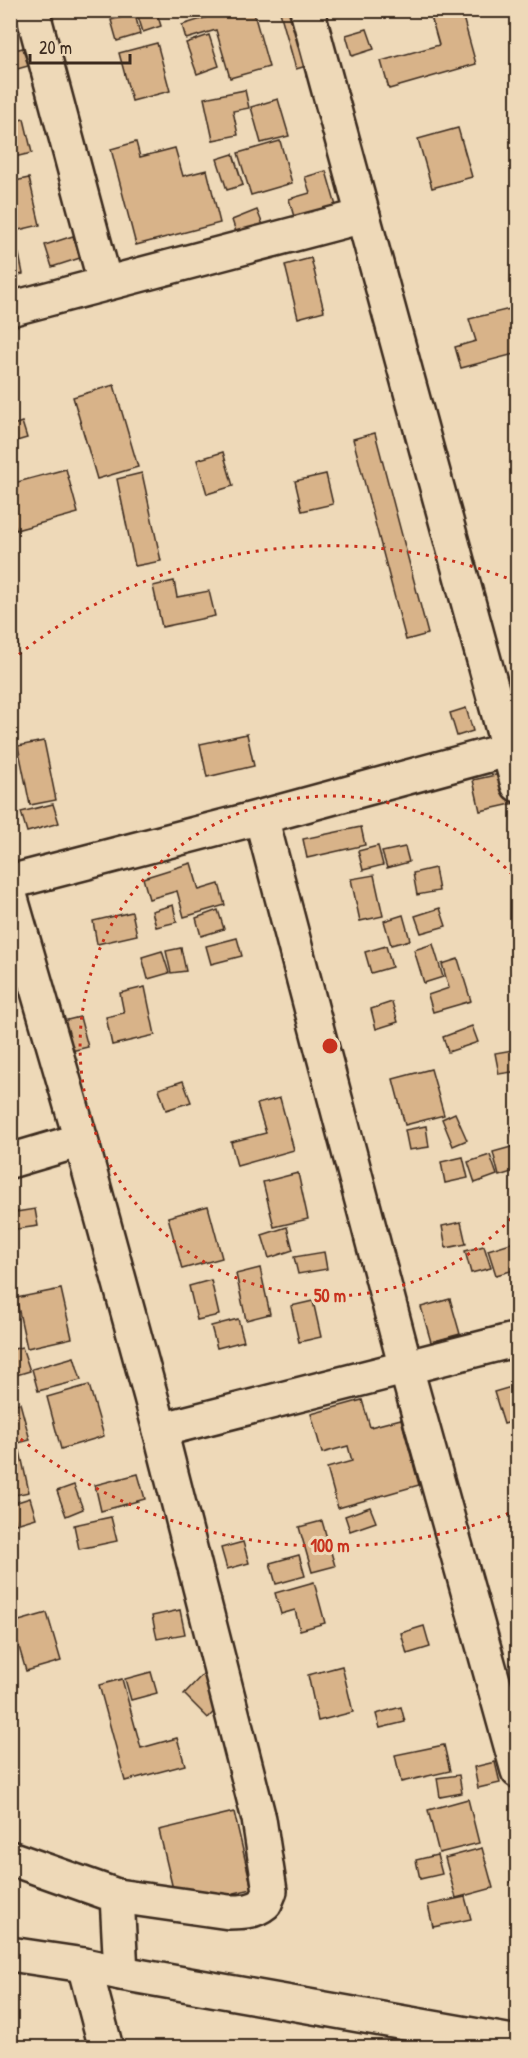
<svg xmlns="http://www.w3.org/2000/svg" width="528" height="2058" viewBox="0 0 528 2058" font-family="'Patrick Hand',sans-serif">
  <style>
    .building { fill: #d8b389; stroke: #3b2a1e; stroke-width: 1.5 }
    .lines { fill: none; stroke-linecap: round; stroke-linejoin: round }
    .minor-casing { stroke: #3b2a1e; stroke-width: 38 }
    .minor { stroke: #eed9b8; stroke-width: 33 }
    .ring { fill: none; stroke: #c8321e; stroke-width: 3; stroke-dasharray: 3 6 }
    .centre { fill: #c8321e; stroke: #eed9b8; stroke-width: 3 }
    .ring-label { font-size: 18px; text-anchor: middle; font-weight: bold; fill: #c8321e; stroke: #eed9b8; stroke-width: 6; stroke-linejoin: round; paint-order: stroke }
  </style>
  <rect width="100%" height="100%" fill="#eed9b8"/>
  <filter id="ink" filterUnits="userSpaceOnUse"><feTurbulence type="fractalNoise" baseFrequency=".0167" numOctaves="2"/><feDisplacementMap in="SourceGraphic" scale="12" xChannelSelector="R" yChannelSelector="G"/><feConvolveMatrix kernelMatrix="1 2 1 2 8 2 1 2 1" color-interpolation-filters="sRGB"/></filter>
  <g filter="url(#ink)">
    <g class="building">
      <path d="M109 10H134L110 16Z"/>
      <path d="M145 10H156L161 26 143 32 137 13Z"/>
      <path d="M230 10H253L269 67 230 78 216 30 186 39 182 25Z"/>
      <path d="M286 10H297L313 64 296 69 280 12Z"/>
      <path d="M439 10H461L476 64 389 89 381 61 439 45 430 13Z"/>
      <path d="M135 14 140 34 117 41 111 20Z"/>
      <path d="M367 29 374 49 352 56 346 35Z"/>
      <path d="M209 35 219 66 197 74 186 43Z"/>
      <path d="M157 43 170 91 132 101 119 53Z"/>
      <path d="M23 48 28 66 10 71V51Z"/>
      <path d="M245 90 249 108 233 111 238 135 213 140 204 98Z"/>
      <path d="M278 99 289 136 261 143 251 107Z"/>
      <path d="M24 119 32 153 10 158V122Z"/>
      <path d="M458 128 472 177 432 188 418 139Z"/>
      <path d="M280 141 292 183 251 195 238 153Z"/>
      <path d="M136 142 140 157 175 148 183 176 207 170 220 223 136 245 111 149Z"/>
      <path d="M233 154 243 185 227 190 217 159Z"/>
      <path d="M326 171 336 206 294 217 289 199 310 193 305 177Z"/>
      <path d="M29 178 40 225 10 232V182Z"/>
      <path d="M257 210 263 225 237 235 232 220Z"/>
      <path d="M73 236 80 258 52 267 45 245Z"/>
      <path d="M19 254 23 274 10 277V256Z"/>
      <path d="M311 258 324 311 298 318 285 265Z"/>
      <path d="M518 307V353L461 368 455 347 476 341 469 319Z"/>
      <path d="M114 385 138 467 97 479 73 397Z"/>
      <path d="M22 422 27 438 10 443V426Z"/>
      <path d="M375 433 428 634 406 640 353 439Z"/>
      <path d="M223 452 233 486 207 494 197 460Z"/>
      <path d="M66 469 78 513 16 530 10 509V484Z"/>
      <path d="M142 473 161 561 135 566 117 479Z"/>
      <path d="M326 474 333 504 302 511 295 481Z"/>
      <path d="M174 581 177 597 209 591 215 616 162 627 153 586Z"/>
      <path d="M10 619 18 645 10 647Z"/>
      <path d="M466 708 473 731 457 736 450 713Z"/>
      <path d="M247 734 254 766 207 777 200 744Z"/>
      <path d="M44 741 56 800 30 805 18 746Z"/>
      <path d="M509 772 516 803 480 811 473 780Z"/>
      <path d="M53 804 59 823 27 832 21 812Z"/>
      <path d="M361 827 365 845 307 858 303 839Z"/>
      <path d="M378 846 383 865 363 870 358 851Z"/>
      <path d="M405 847 409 862 387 868 382 852Z"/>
      <path d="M191 863 199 890 219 884 225 905 184 917 177 891 149 899 143 878Z"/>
      <path d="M435 868 439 891 417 895 413 873Z"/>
      <path d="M374 875 383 916 360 921 351 879Z"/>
      <path d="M173 905 177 922 156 927 152 911Z"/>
      <path d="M440 908 446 926 421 933 415 916Z"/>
      <path d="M218 910 224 929 201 936 196 918Z"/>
      <path d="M132 912 137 935 97 944 93 921Z"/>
      <path d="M403 915 410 940 391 945 384 921Z"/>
      <path d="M237 938 242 956 211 964 206 946Z"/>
      <path d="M433 944 443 977 424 983 414 950Z"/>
      <path d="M386 946 392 967 371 973 365 952Z"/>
      <path d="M181 948 186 971 171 973 166 951Z"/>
      <path d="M162 951 169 973 148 979 142 957Z"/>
      <path d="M458 959 471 1001 433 1012 428 995 449 988 442 964Z"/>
      <path d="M145 987 155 1035 112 1045 106 1017 124 1013 120 993Z"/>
      <path d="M392 1002 398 1022 376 1029 371 1009Z"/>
      <path d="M80 1017 88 1047 71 1051 63 1021Z"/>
      <path d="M472 1026 478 1042 448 1052 443 1037Z"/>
      <path d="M518 1049V1071L499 1074 495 1053Z"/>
      <path d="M431 1069 444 1115 405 1125 393 1079Z"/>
      <path d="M183 1081 191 1102 166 1110 159 1089Z"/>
      <path d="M280 1098 294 1150 237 1166 231 1142 266 1133 257 1104Z"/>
      <path d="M455 1113 467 1140 453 1146 442 1119Z"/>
      <path d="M518 1125V1147L510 1127Z"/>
      <path d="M426 1126 429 1147 409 1150 405 1130Z"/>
      <path d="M515 1146 518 1156V1170L499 1176 493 1152Z"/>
      <path d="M490 1155 497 1175 475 1183 468 1162Z"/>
      <path d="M463 1157 468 1178 445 1183 441 1162Z"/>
      <path d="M298 1173 308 1219 274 1227 263 1182Z"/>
      <path d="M208 1206 222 1258 182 1269 168 1217Z"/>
      <path d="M35 1209 38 1226 10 1230V1213Z"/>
      <path d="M461 1222 466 1244 446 1248 442 1226Z"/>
      <path d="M287 1227 293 1250 269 1258 262 1235Z"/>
      <path d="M517 1241 518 1269 496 1275 488 1250Z"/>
      <path d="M484 1246 491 1268 471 1273 465 1251Z"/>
      <path d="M324 1252 327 1269 298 1274 294 1257Z"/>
      <path d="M260 1268 270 1314 246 1320 236 1274Z"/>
      <path d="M211 1280 219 1315 197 1320 189 1286Z"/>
      <path d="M61 1289 72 1338 27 1348 16 1298Z"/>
      <path d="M10 1298 15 1313 10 1314Z"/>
      <path d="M450 1299 460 1334 431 1342 421 1307Z"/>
      <path d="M313 1301 321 1337 299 1342 291 1306Z"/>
      <path d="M238 1319 244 1341 217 1348 211 1326Z"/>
      <path d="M22 1347 30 1371 13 1376 10 1368V1350Z"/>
      <path d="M74 1357 81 1380 38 1391 32 1369Z"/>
      <path d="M89 1385 104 1436 61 1449 47 1397Z"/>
      <path d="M518 1385V1420L504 1424 494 1392Z"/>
      <path d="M362 1400 370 1427 401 1419 419 1485 338 1508 327 1468 352 1461 348 1446 322 1453 311 1414Z"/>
      <path d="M20 1403 30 1440 10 1445V1405Z"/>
      <path d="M20 1451 29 1492 10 1496V1453Z"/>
      <path d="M138 1474 145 1499 101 1511 95 1485Z"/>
      <path d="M74 1485 83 1509 66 1516 57 1491Z"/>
      <path d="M30 1498 36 1518 16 1524 11 1504Z"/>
      <path d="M370 1507 376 1522 350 1531 345 1516Z"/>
      <path d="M111 1517 117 1541 79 1549 74 1525Z"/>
      <path d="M322 1521 335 1566 312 1572 299 1527Z"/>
      <path d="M243 1542 249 1563 227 1569 221 1548Z"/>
      <path d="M299 1555 305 1576 276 1584 270 1563Z"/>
      <path d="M314 1582 325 1623 300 1630 295 1610 281 1614 275 1593Z"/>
      <path d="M180 1610 185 1634 157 1639 152 1616Z"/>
      <path d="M47 1613 61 1661 26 1671 12 1623Z"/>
      <path d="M424 1626 430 1647 407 1654 401 1633Z"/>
      <path d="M342 1666 353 1712 318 1721 308 1675Z"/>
      <path d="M151 1672 157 1693 131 1700 125 1679Z"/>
      <path d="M203 1674 227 1698 208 1718 184 1694Z"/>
      <path d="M122 1679 141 1748 177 1738 185 1765 125 1781 99 1685Z"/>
      <path d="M401 1707 405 1722 380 1728 376 1714Z"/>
      <path d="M444 1745 450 1771 401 1782 395 1755Z"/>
      <path d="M495 1762 500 1783 478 1788 474 1767Z"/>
      <path d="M459 1775 462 1793 440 1797 437 1778Z"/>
      <path d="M468 1799 479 1843 439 1853 428 1810Z"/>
      <path d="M234 1812 252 1889 177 1906 159 1830Z"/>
      <path d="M482 1848 493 1888 456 1898 445 1858Z"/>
      <path d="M437 1855 442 1874 420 1879 416 1860Z"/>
      <path d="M465 1897 471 1919 433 1927 428 1905Z"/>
    </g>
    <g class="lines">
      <defs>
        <g id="minor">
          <path d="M32 10 105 283"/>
          <path d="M307 10 518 785"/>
          <path d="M10 309 363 216"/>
          <path d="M261 817 406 1368 518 1771"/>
          <path d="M10 882 261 817 518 747"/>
          <path d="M10 895 81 1140 160 1430 259 1819 270 1891 265 1903C254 1912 242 1912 229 1912L117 1896"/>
          <path d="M10 1161 81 1140"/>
          <path d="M160 1430 518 1339"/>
          <path d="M10 1858 117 1896 121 1973"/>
          <path d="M10 1954 84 1965 121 1973 518 2043"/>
          <path d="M84 1965 106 2048"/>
        </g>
      </defs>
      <use href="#minor" class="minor-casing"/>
      <use href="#minor" class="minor"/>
    </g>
  </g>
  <g class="ring">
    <path d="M517 1212A250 250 0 1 1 517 880"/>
    <path d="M517 1510A500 500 0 0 1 12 1432M12 660A500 500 0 0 1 517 582"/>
  </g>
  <circle cx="330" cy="1046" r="9" class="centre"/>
  <g class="ring-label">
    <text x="330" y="1302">50 m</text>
    <text x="330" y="1552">100 m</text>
  </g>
  <rect width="528" height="2058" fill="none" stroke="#eed9b8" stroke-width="36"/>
  <rect x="18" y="18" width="492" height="2022" fill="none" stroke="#3b2a1e" stroke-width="2" filter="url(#ink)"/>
  <path d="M30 54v9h100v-9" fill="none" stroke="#3b2a1e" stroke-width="3"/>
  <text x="39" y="54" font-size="18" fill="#3b2a1e" stroke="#eed9b8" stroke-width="4.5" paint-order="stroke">20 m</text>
</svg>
